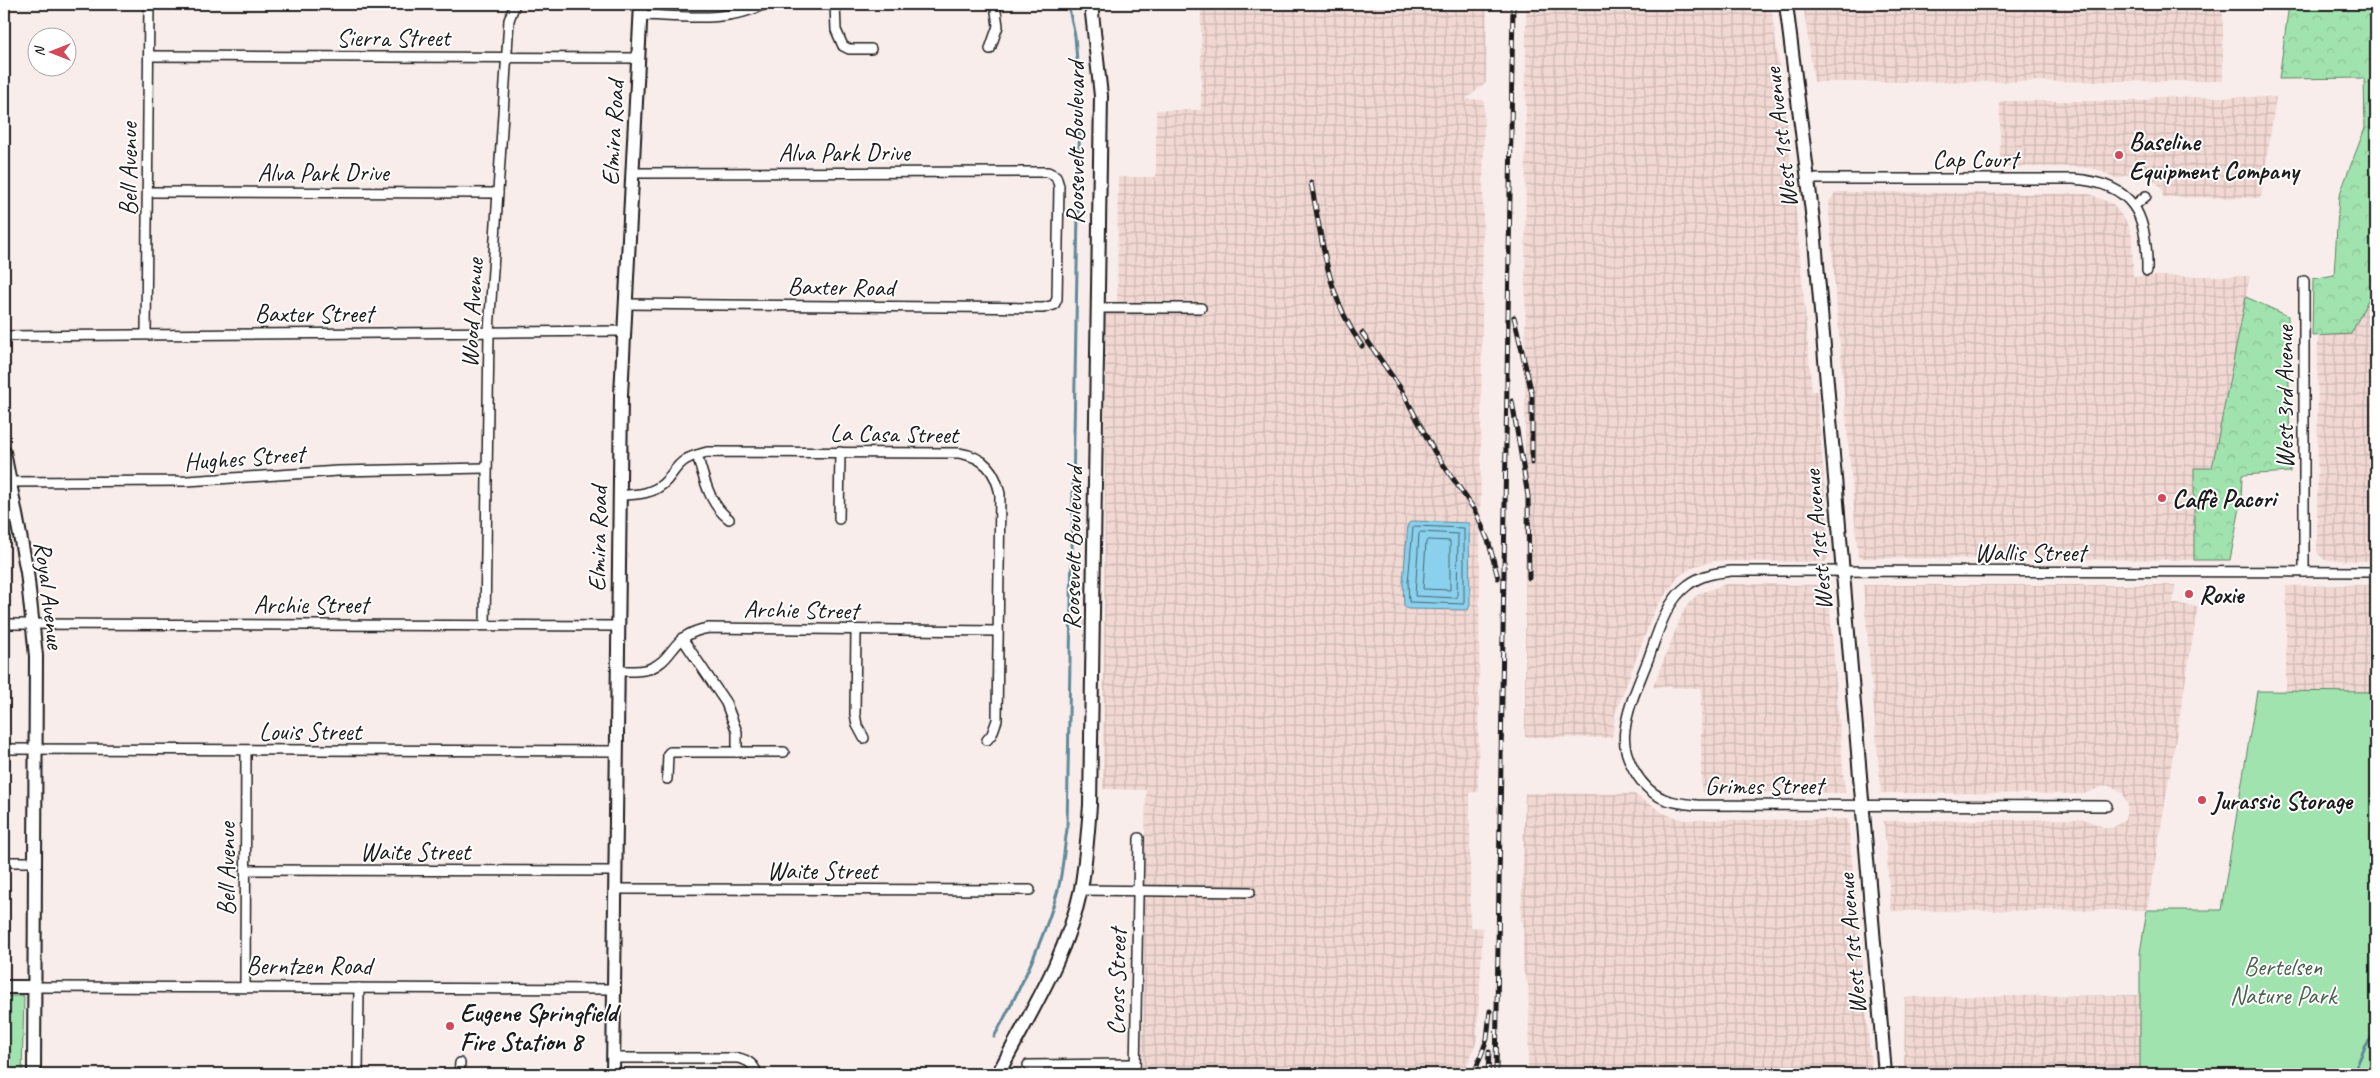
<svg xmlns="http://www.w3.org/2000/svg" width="2380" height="1078" viewBox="0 0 2380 1078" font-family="Caveat,sans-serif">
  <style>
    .industrial { fill: url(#industrial-grid) }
    .forest { fill: url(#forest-crowns); stroke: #5e8065 }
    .green { fill: #a1e3ae; stroke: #5e8065 }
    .water { fill: #8bd1ed; stroke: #5f8999 }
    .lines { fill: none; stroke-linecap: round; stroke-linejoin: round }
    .shore { stroke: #486470; stroke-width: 1 }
    .stream { stroke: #5f8999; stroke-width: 3 }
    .street-casing { stroke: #1c1c1c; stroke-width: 12 }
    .secondary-casing { stroke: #1c1c1c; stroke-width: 16 }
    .street { stroke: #fff; stroke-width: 9 }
    .secondary { stroke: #fff; stroke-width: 12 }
    .rail-casing { stroke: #1c1c1c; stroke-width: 5 }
    .rail { stroke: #fff; stroke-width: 3; stroke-dasharray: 9; stroke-linecap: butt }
    .poi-dot { fill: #d1495b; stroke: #fff; stroke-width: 2 }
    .labels { text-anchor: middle; stroke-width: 4; stroke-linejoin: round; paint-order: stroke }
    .street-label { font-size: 25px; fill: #1c1c1c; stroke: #fff }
    .poi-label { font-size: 25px; font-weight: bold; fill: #1c1c1c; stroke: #fff; text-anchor: start }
    .park-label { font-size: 25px; fill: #4b624f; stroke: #fff }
  </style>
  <defs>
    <pattern id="industrial-grid" width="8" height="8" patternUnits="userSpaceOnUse" patternTransform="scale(1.25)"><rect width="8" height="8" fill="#f1d8d3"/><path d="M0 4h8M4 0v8" fill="none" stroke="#ceb9b5"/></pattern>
    <pattern id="forest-crowns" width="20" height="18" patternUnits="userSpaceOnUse" patternTransform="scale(1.25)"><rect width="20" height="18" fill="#a1e3ae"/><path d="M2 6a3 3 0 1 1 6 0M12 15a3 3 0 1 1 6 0" fill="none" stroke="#8ac295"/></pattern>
  </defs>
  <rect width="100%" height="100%" fill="#f9edeb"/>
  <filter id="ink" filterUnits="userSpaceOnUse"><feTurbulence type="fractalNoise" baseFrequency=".02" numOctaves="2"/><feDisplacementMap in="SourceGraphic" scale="10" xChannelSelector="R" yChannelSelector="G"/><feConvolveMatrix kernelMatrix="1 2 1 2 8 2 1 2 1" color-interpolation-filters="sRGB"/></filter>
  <g filter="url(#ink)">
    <g class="industrial">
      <path d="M1201 4H1487L1486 83 1466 99 1484 100 1478 792H1470V927L1483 928 1477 1040 1464 1074H1142L1146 790 1103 789 1106 314H1117L1118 177H1156V110H1201Z"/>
      <path d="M1526 4H1771L1793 179 1812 391H1817L1830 556 1825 562 1714 561 1695 566 1679 576 1655 609 1615 714 1612 738 1525 737Z"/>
      <path d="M1803 4H2223V81L1814 82Z"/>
      <path d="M2155 97H2276L2261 198 2163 197 2161 188 2155 181 2146 177 2126 175 2118 179 2096 169 2082 167H2000V101H2145Z"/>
      <path d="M1840 192 2090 194 2113 204 2128 224 2132 237 2133 276H2250L2212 468H2194V560L1858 558 1828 203 1835 193Z"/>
      <path d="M2318 277H2376V561L2325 560 2317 553Z"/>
      <path d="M1726 584 1828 585 1845 793 1701 792V688L1653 687 1682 614 1690 601 1700 593Z"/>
      <path d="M1863 585H2175L2173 603 2198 607 2147 910 1891 911 1884 821 2084 819 2106 828 2114 827 2125 819 2128 805 2122 792 2107 785 2084 794 1881 793Z"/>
      <path d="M2376 585V692L2286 691V586Z"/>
      <path d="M1525 793 1634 794 1665 814 1685 820 1848 819 1872 1074H1522L1523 1068H1528L1529 1014 1528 985 1523 970V922L1521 921Z"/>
      <path d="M2140 995V1074H1904L1905 997Z"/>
    </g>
    <g class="forest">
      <path d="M2289 4H2376V284L2351 334 2312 336 2313 279 2334 275 2339 196 2365 128 2364 78 2279 79Z"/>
      <path d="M2246 297 2288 316 2290 472 2242 475 2241 502 2230 560H2194V468H2212Z"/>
    </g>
    <g class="green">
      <path d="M2257 691 2376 692V1074H2140V953L2147 910H2221Z"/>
      <path d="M4 996H24L22 1074H4Z"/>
    </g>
    <path class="water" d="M1412 521 1469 523 1470 605 1468 610 1408 609 1404 606 1403 582 1408 524Z"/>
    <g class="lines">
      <g class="shore">
        <path d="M1415 526 1464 528V604L1409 602 1408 582 1413 528Z"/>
        <path d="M1421 532 1458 534 1457 598 1415 596 1419 534Z"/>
        <path d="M1429 540 1450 541V590L1423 589 1426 542Z"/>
      </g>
      <g class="stream">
        <path d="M994 1037C1020 990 1043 942 1058 890 1063 870 1064 849 1067 829L1080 99 1075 36 1068 4"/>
        <path d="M2353 1074 2365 1047 2376 1031"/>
      </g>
      <defs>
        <g id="street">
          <path d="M835 4 836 30 843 46 849 49H871"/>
          <path d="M641 15C682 16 728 23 765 4"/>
          <path d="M990 49 998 26 995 4"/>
          <path d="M149 56 638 58"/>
          <path d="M1809 179H2073C2134 183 2148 215 2147 271"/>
          <path d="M148 192 498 193"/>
          <path d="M2135 205 2146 196"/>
          <path d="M626 304 1043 308 1054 305 1057 299 1059 186 1056 176 1048 172 632 173"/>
          <path d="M1098 308H1201"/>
          <path d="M146 334 149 4"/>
          <path d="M4 336 625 331"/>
          <path d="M697 455C704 478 709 504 729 519"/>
          <path d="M6 482 187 481 338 471 486 468"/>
          <path d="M620 495C637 495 655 494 667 480 673 473 677 465 685 460 691 456 700 454 707 452L959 453C984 457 995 470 1000 494L997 720 992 734 987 740"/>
          <path d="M839 519 840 452"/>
          <path d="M2304 572V281"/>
          <path d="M4 624 618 626"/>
          <path d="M485 625 489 332 509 20 515 4"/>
          <path d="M856 630 855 714 857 725 864 738"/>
          <path d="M682 638 726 703 737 732V752"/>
          <path d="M618 671C628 671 639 672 649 669 676 659 670 634 709 628L998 631"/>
          <path d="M4 749 617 751"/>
          <path d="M667 779 668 754 670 752H784"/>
          <path d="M2107 806 1697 805C1686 804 1674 803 1664 799 1640 789 1621 755 1625 730 1628 705 1640 681 1649 657 1658 632 1666 601 1688 585 1701 575 1715 573 1731 571L2376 572"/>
          <path d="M4 862H35"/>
          <path d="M246 870 615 871"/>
          <path d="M615 889 1030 890"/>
          <path d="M1081 890 1250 892"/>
          <path d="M34 987 614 989"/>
          <path d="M245 987 246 751"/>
          <path d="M613 1058H738C748 1060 754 1064 757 1074"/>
          <path d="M1028 1065 1135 1064"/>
          <path d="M358 1074 359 988"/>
          <path d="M459 1074 460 1063"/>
          <path d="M1135 1074 1139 838"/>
        </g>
        <g id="secondary">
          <path d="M1786 4 1814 228 1885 1074"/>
          <path d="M4 452 27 572 36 656 34 1074"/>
          <path d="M4 987H34"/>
          <path d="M613 1074 621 395 641 4"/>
          <path d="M998 1074C1029 1015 1067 956 1081 889 1086 861 1088 833 1090 805L1101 96 1091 4"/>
        </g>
      </defs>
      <use href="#street" class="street-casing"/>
      <use href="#secondary" class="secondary-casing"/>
      <use href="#street" class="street"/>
      <use href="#secondary" class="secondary"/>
      <defs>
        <g id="rail">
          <path d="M1311 183C1323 243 1326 294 1362 346"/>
          <path d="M1514 317 1532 394V463"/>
          <path d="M1362 333 1401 389 1434 451 1476 512 1489 543 1498 578"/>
          <path d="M1512 401 1528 496 1529 578"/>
          <path d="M1474 1074 1487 1039 1490 1011"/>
          <path d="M1488 1074 1489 1052"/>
          <path d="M1496 1074 1513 4"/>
        </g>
      </defs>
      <use href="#rail" class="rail-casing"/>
      <use href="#rail" class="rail"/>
    </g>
  </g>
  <g class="poi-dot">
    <circle cx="2119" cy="155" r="5"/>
    <circle cx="2162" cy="498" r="5"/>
    <circle cx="2189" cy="594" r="5"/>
    <circle cx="2202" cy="800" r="5"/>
    <circle cx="450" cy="1026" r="5"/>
  </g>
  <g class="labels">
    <g class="street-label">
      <text x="393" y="46">Sierra Street</text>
      <text transform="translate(612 133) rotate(-87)" y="9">Elmira Road</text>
      <text transform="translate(1780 138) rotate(-97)" y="9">West 1st Avenue</text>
      <text transform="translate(1075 143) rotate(-90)" y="9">Roosevelt Boulevard</text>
      <text x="844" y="161">Alva Park Drive</text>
      <text x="1975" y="168">Cap Court</text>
      <text transform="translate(128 169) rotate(-90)" y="9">Bell Avenue</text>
      <text x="323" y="181">Alva Park Drive</text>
      <text transform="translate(841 286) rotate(1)" y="9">Baxter Road</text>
      <text x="314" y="322">Baxter Street</text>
      <text transform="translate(471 313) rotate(-87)" y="9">Wood Avenue</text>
      <text transform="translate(2284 397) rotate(-90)" y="9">West 3rd Avenue</text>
      <text transform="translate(894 433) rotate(1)" y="9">La Casa Street</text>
      <text transform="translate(244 457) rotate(-4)" y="9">Hughes Street</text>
      <text transform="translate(597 539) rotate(-89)" y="9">Elmira Road</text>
      <text transform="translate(1817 540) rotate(-95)" y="9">West 1st Avenue</text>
      <text transform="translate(1072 548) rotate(-89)" y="9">Roosevelt Boulevard</text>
      <text x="2030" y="561">Wallis Street</text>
      <text transform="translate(50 595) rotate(83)" y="9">Royal Avenue</text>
      <text x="311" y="613">Archie Street</text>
      <text transform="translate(801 609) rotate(1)" y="9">Archie Street</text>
      <text x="310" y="740">Louis Street</text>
      <text x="1764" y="794">Grimes Street</text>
      <text x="415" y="860">Waite Street</text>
      <text transform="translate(226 869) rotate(-90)" y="9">Bell Avenue</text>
      <text x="822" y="879">Waite Street</text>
      <text transform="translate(1851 944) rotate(-95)" y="9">West 1st Avenue</text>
      <text x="309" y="974">Berntzen Road</text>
      <text transform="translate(1116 982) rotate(-89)" y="9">Cross Street</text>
    </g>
    <g class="poi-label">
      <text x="2129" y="150">Baseline<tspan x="2129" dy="29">Equipment Company</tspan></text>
      <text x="2172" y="507">Caffè Pacori</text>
      <text x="2199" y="603">Roxie</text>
      <text x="2212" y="809">Jurassic Storage</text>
      <text x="460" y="1021">Eugene Springfield<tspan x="460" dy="29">Fire Station 8</tspan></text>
    </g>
    <g class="park-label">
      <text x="2283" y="975">Bertelsen<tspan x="2283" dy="29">Nature Park</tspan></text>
    </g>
  </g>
  <rect width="2380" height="1078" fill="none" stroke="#fff" stroke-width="20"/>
  <rect x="10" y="10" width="2360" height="1058" fill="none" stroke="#1c1c1c" stroke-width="2" filter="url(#ink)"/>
  <g transform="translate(52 52) rotate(270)"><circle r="24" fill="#ffffff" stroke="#a4a4a4"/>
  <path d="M0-4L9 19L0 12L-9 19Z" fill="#d1495b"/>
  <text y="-8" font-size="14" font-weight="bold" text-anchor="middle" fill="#1c1c1c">N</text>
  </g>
</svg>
